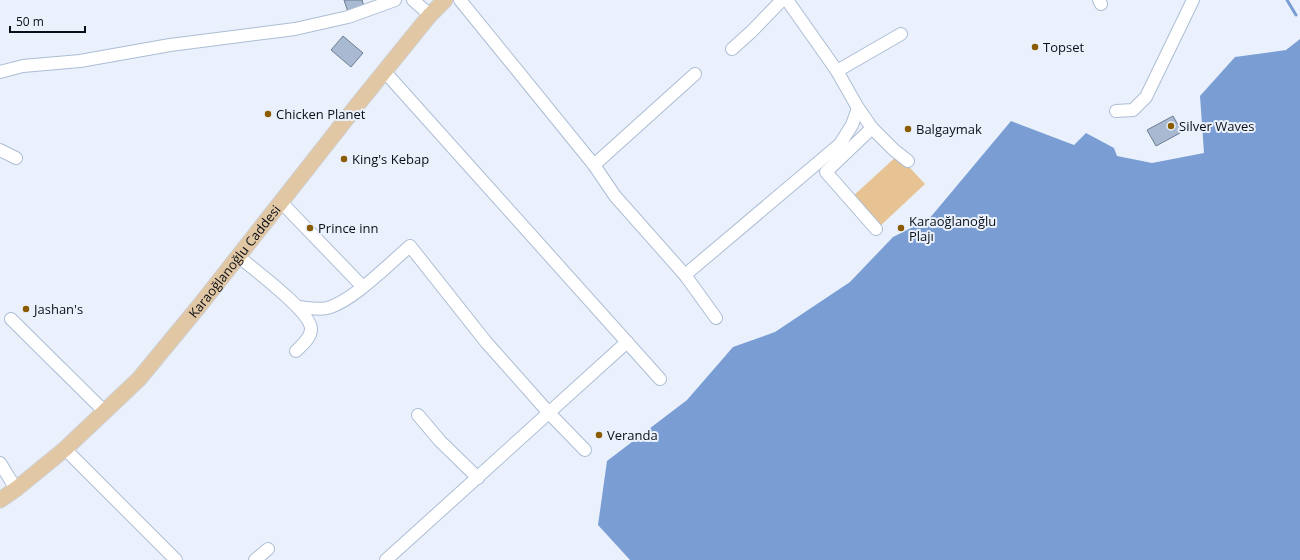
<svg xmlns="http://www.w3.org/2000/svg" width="1300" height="560" viewBox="0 0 1300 560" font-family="'Open Sans',sans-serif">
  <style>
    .green { fill: #e7c394 }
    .water { fill: #7a9ed4 }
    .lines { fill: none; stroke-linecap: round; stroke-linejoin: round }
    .stream { stroke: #7a9ed4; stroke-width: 3 }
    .building { fill: #a8b9d1; stroke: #6d7d93 }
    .minor-casing { stroke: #acbdd5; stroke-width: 14 }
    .major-casing { stroke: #cecfd1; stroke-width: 17 }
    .minor { stroke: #fff; stroke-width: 12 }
    .major { stroke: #e2c7a4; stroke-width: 15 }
    .poi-dot { fill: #8a5b00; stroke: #eaf1fc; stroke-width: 1.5 }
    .labels { text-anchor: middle; stroke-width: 4; stroke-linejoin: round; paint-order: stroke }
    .poi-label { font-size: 13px; fill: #090f17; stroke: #eaf1fc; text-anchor: start }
    .street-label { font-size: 13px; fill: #090f17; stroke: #eaf1fc }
  </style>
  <rect width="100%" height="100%" fill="#eaf1fc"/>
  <path class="green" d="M898 155 925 184 879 227 852 197Z"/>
  <path class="water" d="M1300 39V560H630L598 525 607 461 687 400 733 347 775 332 850 282 893 237 929 219 1011 121 1074 145 1086 133 1114 148 1117 156 1152 163 1204 153 1200 96 1235 57 1286 50Z"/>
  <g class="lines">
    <path class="stream" d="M1287 0 1296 15"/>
  </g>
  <g class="building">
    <path d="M344 0H362L364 6 348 12Z"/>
    <path d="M343 36 363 53 351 67 331 50Z"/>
    <path d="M1173 116 1181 130 1180 133 1156 146 1147 130Z"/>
  </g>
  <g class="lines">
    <defs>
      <g id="minor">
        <path d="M413 0 430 15"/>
        <path d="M460 0 594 165 615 196 685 275 716 318"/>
        <path d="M787 0 837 71 858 108 872 128 894 150 908 161"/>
        <path d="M1099 0 1101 4"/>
        <path d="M732 49 751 32 782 0"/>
        <path d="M837 71 901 34"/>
        <path d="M0 72 23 66 80 61 170 45 295 29 348 17 395 0"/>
        <path d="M385 72 660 379"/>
        <path d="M1116 111 1133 110 1146 97 1193 0"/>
        <path d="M872 128 826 172 876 229"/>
        <path d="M0 150 16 158"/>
        <path d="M594 165 695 74"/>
        <path d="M281 202 362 286"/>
        <path d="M238 256C253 269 311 311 311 329 311 338 302 345 296 351"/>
        <path d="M685 275 840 144 852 125 858 108"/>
        <path d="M299 307C308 308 318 310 327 308 352 302 390 263 410 246L486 342 549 413 585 450"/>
        <path d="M11 319 105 412"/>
        <path d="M418 415 440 441 478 478"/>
        <path d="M65 449 176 560"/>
        <path d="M0 463 16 489"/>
        <path d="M255 560 268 549"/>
        <path d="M386 560 627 342"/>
      </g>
      <g id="major">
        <path id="s1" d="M0 500 16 489 65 449 139 379 200 305 358 104 430 15 445 0"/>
      </g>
    </defs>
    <use href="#minor" class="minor-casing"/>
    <use href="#major" class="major-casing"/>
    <use href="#minor" class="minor"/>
    <use href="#major" class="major"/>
  </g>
  <g class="poi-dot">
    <circle cx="1035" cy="47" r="4"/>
    <circle cx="268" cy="114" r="4"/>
    <circle cx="1171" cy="126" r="4"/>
    <circle cx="908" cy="129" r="4"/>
    <circle cx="344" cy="159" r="4"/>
    <circle cx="310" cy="228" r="4"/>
    <circle cx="901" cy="228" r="4"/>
    <circle cx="26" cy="309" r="4"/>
    <circle cx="599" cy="435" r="4"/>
  </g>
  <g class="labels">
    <g class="poi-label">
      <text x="1043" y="52">Topset</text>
      <text x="276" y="119">Chicken Planet</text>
      <text x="1179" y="131">Silver Waves</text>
      <text x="916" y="134">Balgaymak</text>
      <text x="352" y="164">King's Kebap</text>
      <text x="909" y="226">Karaoğlanoğlu<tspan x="909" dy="15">Plajı</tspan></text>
      <text x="318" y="233">Prince inn</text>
      <text x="34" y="314">Jashan's</text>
      <text x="607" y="440">Veranda</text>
    </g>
    <g class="street-label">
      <text dy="5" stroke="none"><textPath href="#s1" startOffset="336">Karaoğlanoğlu Caddesi</textPath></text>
    </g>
  </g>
  <path d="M10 26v6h75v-6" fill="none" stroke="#090f17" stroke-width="2"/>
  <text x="16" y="26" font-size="12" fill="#090f17" stroke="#eaf1fc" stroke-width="3" paint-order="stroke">50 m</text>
</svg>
